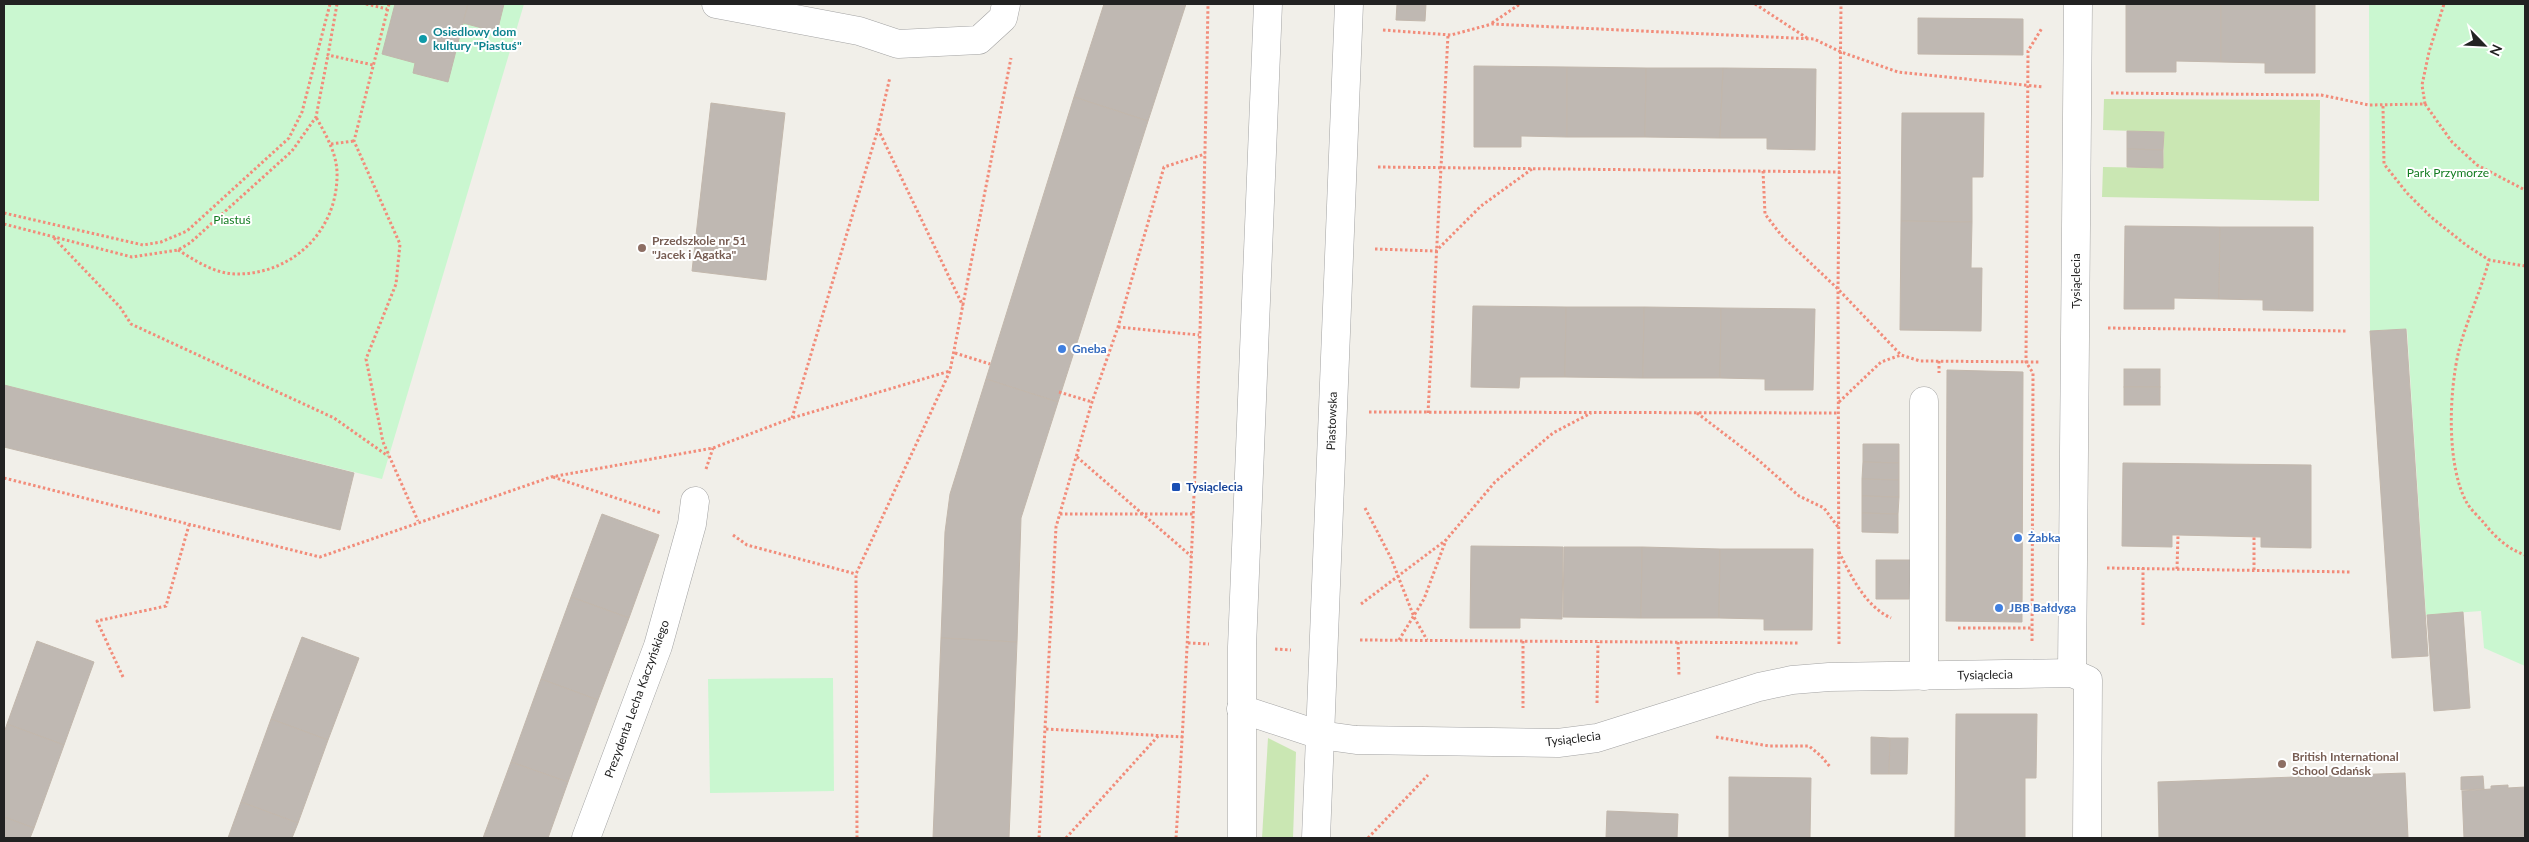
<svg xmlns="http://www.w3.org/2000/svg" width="2529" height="842" viewBox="0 0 2529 842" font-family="Lato,sans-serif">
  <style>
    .grass { fill: #cae7b3 }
    .park { fill: #caf7d0 }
    .building { fill: #bfb8b2; stroke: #c2b7ac }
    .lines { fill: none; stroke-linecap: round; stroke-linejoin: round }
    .minor-casing { stroke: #a3a3a3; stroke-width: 29 }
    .path { stroke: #f28c7a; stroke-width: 3; stroke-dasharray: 2.5 2.5; stroke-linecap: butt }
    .minor { stroke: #fff; stroke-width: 28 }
    .culture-dot { fill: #0f9aa8; stroke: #fff; stroke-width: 2 }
    .education-dot { fill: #8d6e63; stroke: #fff; stroke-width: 2 }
    .shop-dot { fill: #3f7fe0; stroke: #fff; stroke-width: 2 }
    .transit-dot { fill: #1a4fb4; stroke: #fff; stroke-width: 2 }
    .labels { text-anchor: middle; stroke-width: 4; stroke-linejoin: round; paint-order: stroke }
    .culture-label { font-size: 12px; font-weight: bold; fill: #0d838f; stroke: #fff; text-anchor: start }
    .park-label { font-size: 12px; fill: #137c21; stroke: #fff }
    .education-label { font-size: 12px; font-weight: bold; fill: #785e54; stroke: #fff; text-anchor: start }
    .street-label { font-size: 12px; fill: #222; stroke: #fff }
    .shop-label { font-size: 12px; font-weight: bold; fill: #366cbe; stroke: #fff; text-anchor: start }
    .transit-label { font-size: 12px; font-weight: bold; fill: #164399; stroke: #fff; text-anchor: start }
  </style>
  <rect width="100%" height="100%" fill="#f1efe9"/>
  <g class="grass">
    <path d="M2104 99 2320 100 2319 201 2102 197 2103 167 2163 168 2164 132 2103 130Z"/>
    <path d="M1268 738 1296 752 1293 838H1262Z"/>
  </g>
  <g class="park">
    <path d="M4 4H524L382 479 4 385Z"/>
    <path d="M2369 4H2525V666L2484 648 2481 611 2426 615 2407 329 2370 331Z"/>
    <path d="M833 678 834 791 710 793 708 679Z"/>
  </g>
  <g class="building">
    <path d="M395 4H468L448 82 413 73 415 63 382 54Z"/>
    <path d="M468 4H504L497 32 463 23Z"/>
    <path d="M1104 4H1186L1148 121 1074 97Z"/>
    <path d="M1397 4H1426L1425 21 1396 20Z"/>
    <path d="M2126 4H2221V62L2176 61V72H2126Z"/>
    <path d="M2221 4H2315V73H2265V63L2221 62Z"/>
    <path d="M1918 18 2023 19V55L1918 54Z"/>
    <path d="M1474 66 1567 67V137L1521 136V147H1474Z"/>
    <path d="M1567 67 1646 68 1645 137H1567Z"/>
    <path d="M1646 68H1723L1720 138 1645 137Z"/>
    <path d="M1723 68 1816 69 1815 150 1767 149V138H1720Z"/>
    <path d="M1074 97 1148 121 1058 402 986 379Z"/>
    <path d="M711 103 785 113 766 280 692 271Z"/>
    <path d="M1902 113H1984L1983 177H1972V222L1901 221Z"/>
    <path d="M2127 131 2164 132 2163 150 2127 149Z"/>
    <path d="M2127 149 2163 150V168L2127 167Z"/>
    <path d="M1901 221 1972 222 1971 268H1982L1981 331 1900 330Z"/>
    <path d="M2125 226 2220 227 2219 299 2174 298V309H2124Z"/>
    <path d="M2220 227H2313V311L2263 310V300L2219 299Z"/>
    <path d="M1473 306 1566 307 1565 377H1520L1519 388 1471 387Z"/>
    <path d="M1566 307H1644L1643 378 1565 377Z"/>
    <path d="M1644 307 1721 308 1720 378H1643Z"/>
    <path d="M1721 308 1815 309 1813 390H1765V379L1720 378Z"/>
    <path d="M2406 329 2428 656 2392 658 2370 331Z"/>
    <rect x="2124" y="369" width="36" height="18"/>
    <path d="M1947 370 2023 372 2022 622 1946 621Z"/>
    <path d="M986 379 1058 402 1021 518 1017 642 941 638 945 532 950 494Z"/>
    <path d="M4 385 354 473 340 530 4 447Z"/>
    <rect x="2124" y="387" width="36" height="18"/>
    <path d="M1863 444H1899V463L1863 462Z"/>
    <path d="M1863 462 1899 463V480L1862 479Z"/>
    <path d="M2123 463 2311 465V548L2261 547V537L2178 535H2172V547L2122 546Z"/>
    <path d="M1862 479 1899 480V497L1862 496Z"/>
    <path d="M1862 496 1899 497 1898 514 1862 513Z"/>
    <path d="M1862 513 1898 514V533L1862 532Z"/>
    <path d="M602 514 659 535 629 618 571 597Z"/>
    <path d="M1471 546 1563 547 1562 619 1520 618V628H1470Z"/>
    <path d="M1564 547H1642L1641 618 1563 617Z"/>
    <path d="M1642 547 1720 549 1719 618H1641Z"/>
    <path d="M1720 549H1813L1812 630H1764V619L1719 618Z"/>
    <path d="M1876 560H1910L1909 599H1876Z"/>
    <path d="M571 597 629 618 598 700 541 679Z"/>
    <path d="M2463 612 2470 708 2434 711 2427 615Z"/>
    <path d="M302 637 359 658 328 740 271 719Z"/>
    <path d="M941 638 1017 642 1009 838H933Z"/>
    <path d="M37 641 94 662 64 745 7 724Z"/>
    <path d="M541 679 598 700 568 782 511 762Z"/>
    <path d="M1956 714H2037L2036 778H2025V838H1955Z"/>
    <path d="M271 719 328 740 298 823 241 802Z"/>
    <path d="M7 724 64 745 34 828 4 817V733Z"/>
    <path d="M1871 737 1890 738 1889 774H1871Z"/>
    <path d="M1890 738H1908L1907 774H1889Z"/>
    <path d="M511 762 568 782 548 838H483Z"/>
    <path d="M2405 773 2408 838H2159L2158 782Z"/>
    <path d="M2483 776 2484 789 2461 790V777Z"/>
    <path d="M1729 777 1811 778 1810 838H1729Z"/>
    <path d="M2508 785V788L2525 787V838H2464L2462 791 2491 789V786Z"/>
    <path d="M241 802 298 823 292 838H228Z"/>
    <path d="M1607 811 1678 814 1677 838H1606Z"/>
    <path d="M4 817 34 828 30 838H4Z"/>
  </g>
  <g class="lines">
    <defs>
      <g id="minor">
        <path d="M716 4 859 31 898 44 979 40 1003 18 1006 4"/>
        <path d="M2072 673 2078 4"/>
        <path d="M1924 676V401"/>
        <path d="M1241 709 1320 735 1356 740 1558 743 1597 738 1759 687 1792 680 1829 677 2072 673 2088 680 2087 838"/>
        <path d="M586 838 658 646 692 524 695 501"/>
        <path d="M1242 838V647L1268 4"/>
        <path d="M1316 838 1349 4"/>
      </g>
    </defs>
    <use href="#minor" class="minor-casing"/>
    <g class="path">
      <path d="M337 4 328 55 373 65"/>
      <path d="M366 4 387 9"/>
      <path d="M389 4 354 141 400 244 396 284 366 359 383 442 418 521"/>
      <path d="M1755 4 1807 38"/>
      <path d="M1492 23 1520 4"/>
      <path d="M1383 30 1451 35 1492 24 1814 39 1841 52 1898 72 2043 87"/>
      <path d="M2111 93 2321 95 2369 105 2425 104 2452 142 2477 165 2525 190"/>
      <path d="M2425 104 2422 85 2429 52 2444 4"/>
      <path d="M2383 106 2384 164 2407 193 2431 217 2466 245 2489 260"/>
      <path d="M878 129 963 306"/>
      <path d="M331 144 354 141"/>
      <path d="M1378 167 1840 172"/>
      <path d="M1763 171 1765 214 1781 235 1838 289 1901 355 1920 361 2040 362"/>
      <path d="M4 213 143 245 161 242 187 231 289 138 302 112 330 4"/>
      <path d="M4 224 132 257 178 250 190 243 292 151 316 117 328 55"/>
      <path d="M54 238 120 307 131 324 334 418 388 456"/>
      <path d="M1375 249 1436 251 1481 206 1532 169"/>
      <path d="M178 250C196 261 215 274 237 274 292 274 336 232 337 177 338 155 326 135 316 117"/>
      <path d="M2525 266 2489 260C2481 291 2467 319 2459 350 2449 391 2446 466 2467 503 2471 510 2479 517 2484 523 2495 537 2508 549 2525 555"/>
      <path d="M1118 327 1199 335"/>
      <path d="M2108 328 2347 331"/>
      <path d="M955 353 990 364"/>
      <path d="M1939 361V373"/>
      <path d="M1059 392 1092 402"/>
      <path d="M1839 402 1881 362 1901 355"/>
      <path d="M1369 412 1839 413"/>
      <path d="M1428 413 1448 35"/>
      <path d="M1697 413 1756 458 1799 496 1824 508 1838 527"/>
      <path d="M792 418 878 129 890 77"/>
      <path d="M1077 457 1191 556"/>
      <path d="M706 469 713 448"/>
      <path d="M553 477 661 513"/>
      <path d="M4 478 320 557 551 477 713 448 792 418 950 371"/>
      <path d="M1365 508 1391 558 1414 617 1427 640"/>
      <path d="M1060 514H1193"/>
      <path d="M733 535 747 545 856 574"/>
      <path d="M1839 552C1851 576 1865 606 1891 618"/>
      <path d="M2107 568 2351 572"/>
      <path d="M2177 569 2178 535"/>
      <path d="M2254 570V536"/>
      <path d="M1361 604 1446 540 1495 482 1553 433 1591 413"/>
      <path d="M2143 625V568"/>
      <path d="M1958 628H2032"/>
      <path d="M1360 640 1799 643"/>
      <path d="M1399 640 1424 599 1446 540"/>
      <path d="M1523 641V708"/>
      <path d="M2032 641 2033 373 2026 362 2028 51 2042 28"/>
      <path d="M1678 642 1679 676"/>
      <path d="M1188 643 1209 644"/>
      <path d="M1839 644 1838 289 1841 4"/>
      <path d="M1275 649 1291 650"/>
      <path d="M123 677 97 621 166 606 189 525"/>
      <path d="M1597 703 1598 642"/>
      <path d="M1046 729 1183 737"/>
      <path d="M1716 737 1769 746H1809L1821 756 1831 768"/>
      <path d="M857 838 856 574 950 371 1011 58"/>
      <path d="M1039 838 1056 527 1092 402 1118 327 1164 167 1205 154"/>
      <path d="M1066 838 1159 735"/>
      <path d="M1176 838C1194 560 1203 282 1208 4"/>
      <path d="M1368 838 1428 775"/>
    </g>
    <use href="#minor" class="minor"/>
  </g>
  <circle class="culture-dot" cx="423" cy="39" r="5"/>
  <g class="education-dot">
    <circle cx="642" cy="248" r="5"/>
    <circle cx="2282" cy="764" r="5"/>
  </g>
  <g class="shop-dot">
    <circle cx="1062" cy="349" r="5"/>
    <circle cx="2018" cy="538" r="5"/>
    <circle cx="1999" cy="608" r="5"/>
  </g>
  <rect class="transit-dot" x="1171" y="482" width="10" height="10" rx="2.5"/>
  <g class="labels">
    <g class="culture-label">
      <text x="433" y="36">Osiedlowy dom<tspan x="433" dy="14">kultury "Piastuś"</tspan></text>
    </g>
    <g class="park-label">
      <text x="2448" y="177">Park Przymorze</text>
      <text x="232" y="224">Piastuś</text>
    </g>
    <g class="education-label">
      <text x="652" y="245">Przedszkole nr 51<tspan x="652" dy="14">"Jacek i Agatka"</tspan></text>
      <text x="2292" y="761">British International<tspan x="2292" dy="14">School Gdańsk</tspan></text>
    </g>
    <g class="street-label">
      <text transform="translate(2076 281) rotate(-90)" y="4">Tysiąclecia</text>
      <text transform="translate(1332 421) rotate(-88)" y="4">Piastowska</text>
      <text transform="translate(1985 675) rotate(-1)" y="4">Tysiąclecia</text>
      <text transform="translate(637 699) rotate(-70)" y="4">Prezydenta Lecha Kaczyńskiego</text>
      <text transform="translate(1573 739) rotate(-7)" y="4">Tysiąclecia</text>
    </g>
    <g class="shop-label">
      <text x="1072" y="353">Gneba</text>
      <text x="2028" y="542">Żabka</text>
      <text x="2009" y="612">JBB Bałdyga</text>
    </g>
    <g class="transit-label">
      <text x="1186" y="491">Tysiąclecia</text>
    </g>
  </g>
  <rect width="2529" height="842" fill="none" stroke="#222222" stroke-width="10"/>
  <g transform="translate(2484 45) rotate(114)" stroke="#ffffff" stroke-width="4" paint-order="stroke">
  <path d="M0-4L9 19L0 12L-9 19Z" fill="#222222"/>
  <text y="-8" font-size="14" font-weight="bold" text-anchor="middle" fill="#222222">N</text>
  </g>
</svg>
